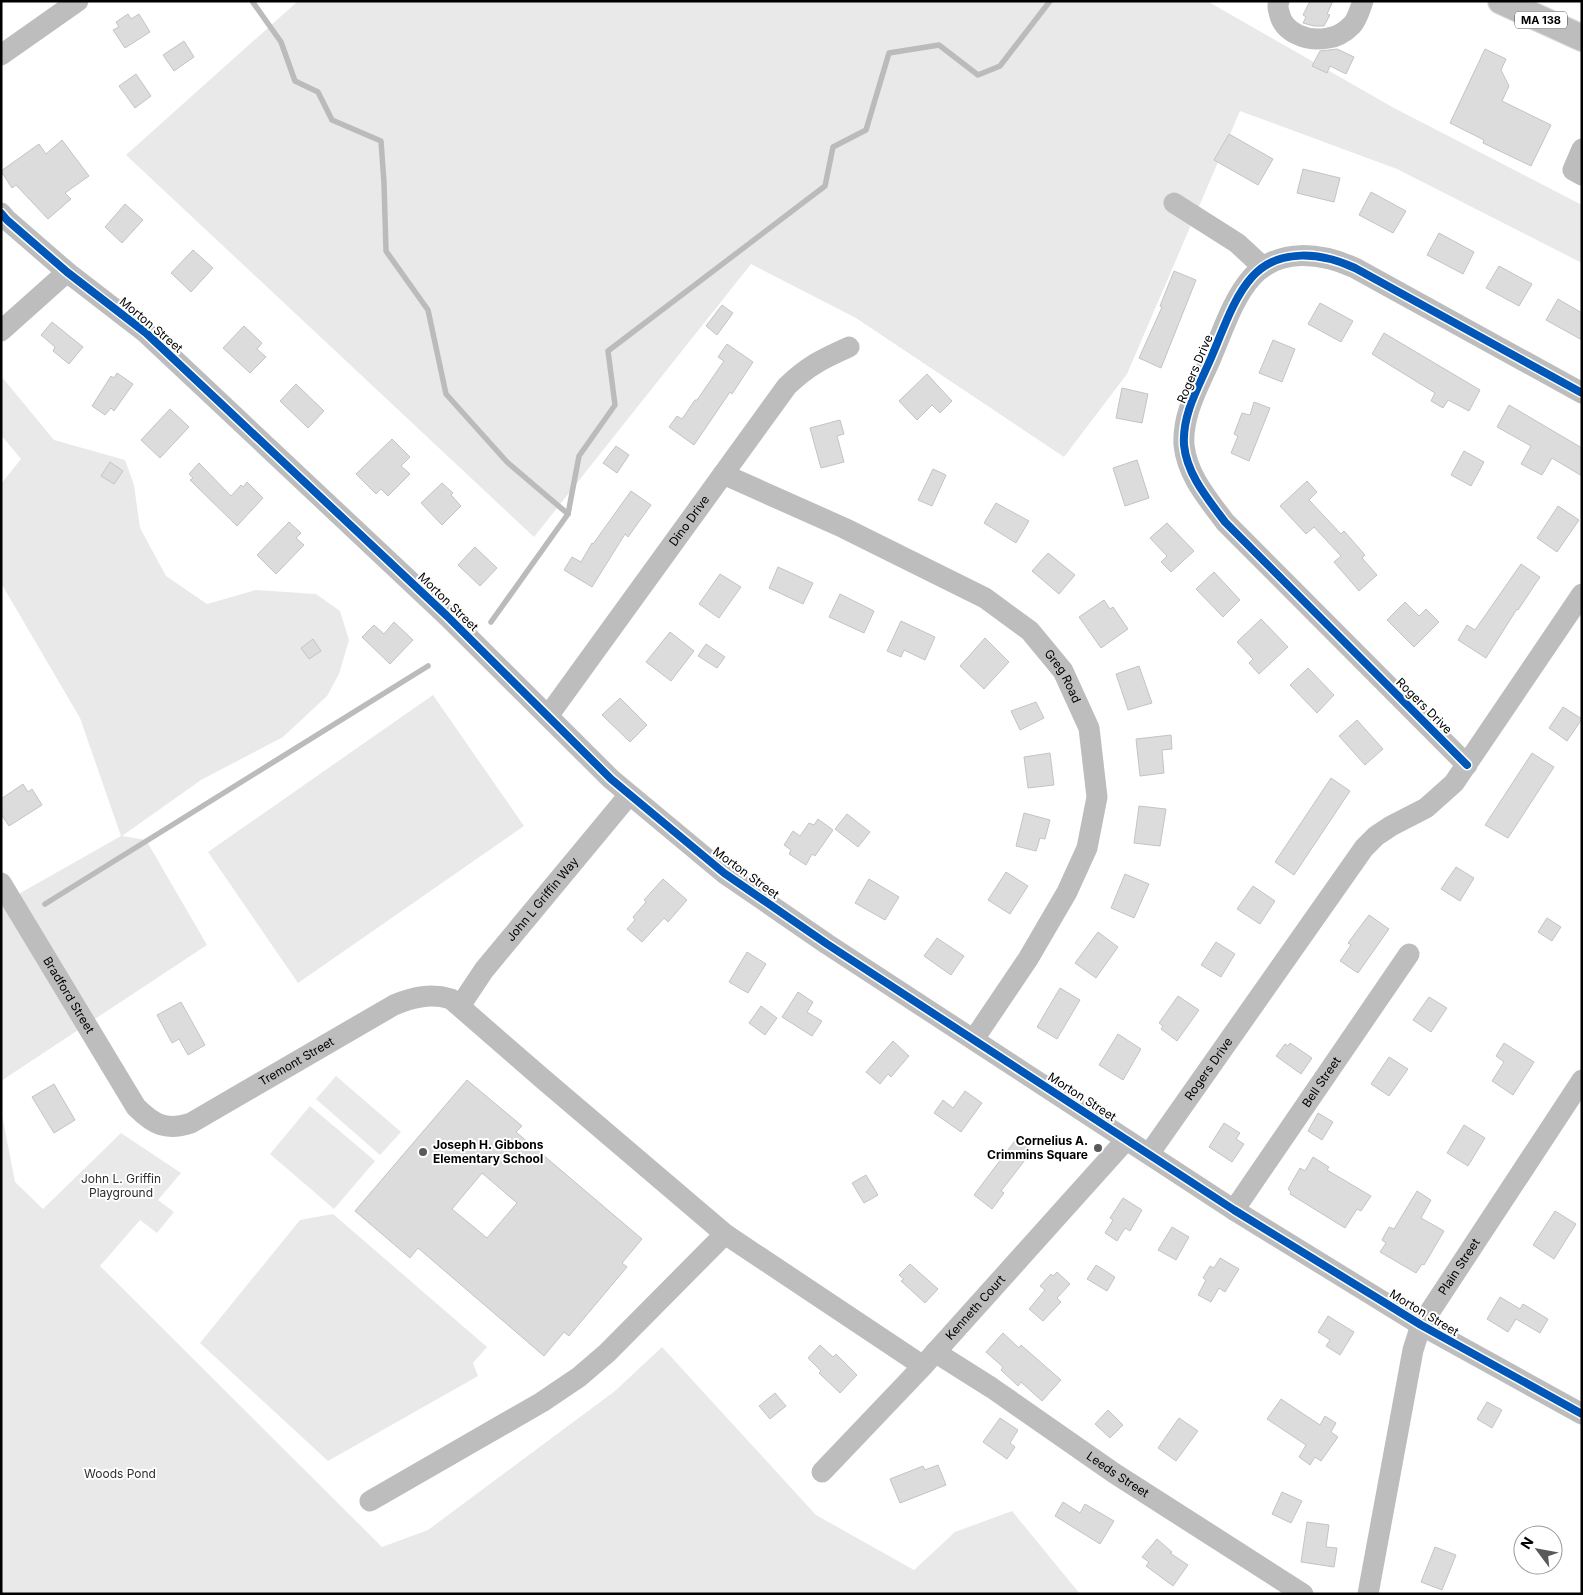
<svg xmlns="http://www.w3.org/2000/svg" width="1583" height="1595" viewBox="0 0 1583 1595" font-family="Inter,sans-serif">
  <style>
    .green { fill: #e9e9e9 }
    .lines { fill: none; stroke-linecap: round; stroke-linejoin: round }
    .stream { stroke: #bbb; stroke-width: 5.5 }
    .building { fill: #dcdcdc; stroke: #c4c4c4; fill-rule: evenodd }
    .major-casing { stroke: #dbdbdb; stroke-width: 28 }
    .minor { stroke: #bdbdbd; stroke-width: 21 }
    .major { stroke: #bdbdbd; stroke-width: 26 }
    .cycleway-casing { stroke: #fff; stroke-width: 11 }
    .cycleway { stroke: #0057b8; stroke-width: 8 }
    .poi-dot { fill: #595959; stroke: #fff; stroke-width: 2 }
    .labels { text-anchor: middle; stroke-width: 4; stroke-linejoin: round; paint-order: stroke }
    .shield { fill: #fff; stroke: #4c4c4c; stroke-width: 1 }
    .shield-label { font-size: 11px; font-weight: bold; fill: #000 }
    .street-label { font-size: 12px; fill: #000; stroke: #fff }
    .poi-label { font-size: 12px; font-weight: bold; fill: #000; stroke: #fff; text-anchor: end }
    .park-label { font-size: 12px; fill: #2e2e2e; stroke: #fff }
  </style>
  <rect width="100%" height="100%" fill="#fff"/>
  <g class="green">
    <path d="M298 1H1207L1394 108 1582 205V263L1397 169 1240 111 1127 374 1064 457 856 318 751 264 534 537 126 155Z"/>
    <path d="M1 376 54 440 125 460 134 485 140 528 166 576 207 604 256 590 316 594 340 611 349 640 339 674 327 696 283 737 201 780 122 836 146 840 207 945 1 1081V904L121 836 80 718 1 583V484L21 459 1 435Z"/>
    <path d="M433 695 524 826 298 983 208 852Z"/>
    <path d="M336 1076 401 1132 380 1155 316 1099Z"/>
    <path d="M310 1106 375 1161 334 1209 270 1154Z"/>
    <path d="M1 1110 15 1182 43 1209 121 1133 181 1173 158 1200 174 1212 157 1233 140 1220 100 1266 382 1547 428 1530 615 1391 662 1347 816 1515 914 1570 955 1532 1012 1511 1080 1594H1Z"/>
    <path d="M333 1214 487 1347 473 1363 478 1376 328 1461 200 1343 300 1220Z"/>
  </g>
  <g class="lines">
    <g class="stream">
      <path d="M252 1 281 42 295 81 318 92 332 120 381 141 384 183 386 251 428 310 446 394 507 462 568 514"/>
      <path d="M491 622 568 514 579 456 615 405 608 351 825 186 833 147 866 130 889 53 939 45 978 75 1000 66 1050 1"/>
      <path d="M45 904 428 666"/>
    </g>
  </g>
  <g class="building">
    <path d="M1310 1H1333L1327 14 1330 15 1324 26H1314L1303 23 1306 17 1303 15Z"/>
    <path d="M128 14 131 19 139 14 150 32 125 48 113 30 119 27 116 22Z"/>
    <path d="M184 41 194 57 174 71 163 55Z"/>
    <path d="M1337 49 1354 57 1346 74 1330 66 1327 73 1312 66 1320 51Z"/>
    <path d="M1485 49 1506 59 1501 70 1509 86 1502 101 1551 125 1531 166 1483 143 1484 140 1450 123Z"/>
    <path d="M136 74 151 96 135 108 119 86Z"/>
    <path d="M1229 134 1273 159 1258 185 1214 160Z"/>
    <path d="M62 140 89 176 65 193 71 199 48 219 16 185 12 188 1 171 39 144 46 154Z"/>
    <path d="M1303 169 1340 178 1334 202 1297 193Z"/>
    <path d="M1371 192 1406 211 1393 233 1359 215Z"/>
    <path d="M125 204 143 220 122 243 105 227Z"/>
    <path d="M1439 233 1474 252 1463 274 1427 255Z"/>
    <path d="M193 250 213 268 191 292 171 273Z"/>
    <path d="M1499 266 1532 284 1519 306 1486 288Z"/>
    <path d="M1174 271 1196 280 1161 368 1139 358 1162 307 1160 306Z"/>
    <path d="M1558 299 1582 313V340L1546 320Z"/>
    <path d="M1320 303 1353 321 1341 342 1308 324Z"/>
    <path d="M722 305 733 313 717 335 706 326Z"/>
    <path d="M52 322 83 347 69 364 53 351 55 347 41 335Z"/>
    <path d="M244 326 262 343 257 349 266 357 250 373 223 348Z"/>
    <path d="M1384 333 1480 390 1469 411 1448 400 1443 408 1431 401 1435 393 1372 354Z"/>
    <path d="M1273 340 1295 349 1282 382 1259 373Z"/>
    <path d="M727 344 753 362 732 394 730 392 694 445 669 427 677 416 682 419 695 400H697L724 361 718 357Z"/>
    <path d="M117 373 133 384 114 411 111 408 105 415 92 406 111 376 114 378Z"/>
    <path d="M927 374 952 401 940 413 932 405 917 420 899 401Z"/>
    <path d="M296 384 324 411 308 428 280 401Z"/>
    <path d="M1122 388 1148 394 1142 423 1116 418Z"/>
    <path d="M1254 402 1270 408 1249 461 1231 453 1238 436 1234 434 1242 413 1250 415Z"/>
    <path d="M1509 405 1582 448V476L1552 458 1542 475 1521 464 1531 446 1497 427Z"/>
    <path d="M170 409 189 427 160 458 141 440Z"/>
    <path d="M840 420 844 434 837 436 844 462 821 468 810 428Z"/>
    <path d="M392 439 410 457 401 466 410 474 388 496 381 489 376 494 356 474Z"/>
    <path d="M616 446 629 455 617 473 603 463Z"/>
    <path d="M1464 451 1484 462 1471 486 1451 475Z"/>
    <path d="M1137 460 1149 498 1125 506 1113 468Z"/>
    <path d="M110 462 123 471 114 484 101 476Z"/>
    <path d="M199 463 231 496 241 485 243 487 247 482 263 498 237 526 190 480 193 478 189 474Z"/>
    <path d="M933 469 946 475 932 506 918 500Z"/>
    <path d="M1307 481 1317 492 1309 500 1341 534 1344 531 1365 555 1362 558 1377 575 1359 591 1334 562 1341 556 1314 527 1306 534 1280 506Z"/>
    <path d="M442 483 453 493 451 495 461 506 442 525 421 503Z"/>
    <path d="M631 491 651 505 628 537 625 534 592 587 564 570 572 557 581 562 592 543 593 544Z"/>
    <path d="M996 503 1029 521 1016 543 984 523Z"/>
    <path d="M1558 506 1579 520 1557 552 1537 538Z"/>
    <path d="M289 522 301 533 296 538 304 545 276 574 257 555Z"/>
    <path d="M1167 523 1194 551 1171 572 1161 562 1167 556 1150 538Z"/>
    <path d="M475 547 497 568 480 586 458 565Z"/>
    <path d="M1048 553 1075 575 1059 594 1032 571Z"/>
    <path d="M1521 564 1540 577 1518 610 1517 609 1486 658 1458 640 1467 625 1475 630Z"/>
    <path d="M778 567 813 583 803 604 769 588Z"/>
    <path d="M1214 572 1240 600 1223 617 1196 589Z"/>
    <path d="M720 574 741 587 719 618 699 604Z"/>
    <path d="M840 594 874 611 864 633 829 617Z"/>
    <path d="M1104 600 1110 609 1113 607 1128 629 1101 648 1079 617Z"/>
    <path d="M1405 602 1419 616 1426 609 1439 622 1414 647 1387 620Z"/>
    <path d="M1261 619 1288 647 1259 674 1249 663 1253 659 1237 642Z"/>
    <path d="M901 621 935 637 925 660 904 650 901 657 887 651Z"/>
    <path d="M394 622 413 640 390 664 362 637 374 625 384 634Z"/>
    <path d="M670 632 694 651 671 681 646 662Z"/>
    <path d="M985 638 1009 662 984 689 960 666Z"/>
    <path d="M313 639 321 651 309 659 301 648Z"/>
    <path d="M706 644 725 657 717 668 698 656Z"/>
    <path d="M1139 666 1152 703 1128 710 1116 674Z"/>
    <path d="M1308 668 1334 695 1317 713 1290 685Z"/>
    <path d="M620 698 647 725 630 742 602 715Z"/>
    <path d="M1036 702 1044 718 1020 730 1011 711Z"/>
    <path d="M1563 707 1582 719 1567 741 1549 728Z"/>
    <path d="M1357 720 1383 749 1365 765 1339 736Z"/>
    <path d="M1171 735 1172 749 1162 750 1164 773 1140 776 1136 739Z"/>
    <path d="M1050 753 1054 785 1028 788 1024 757Z"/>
    <path d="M1532 753 1554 767 1508 838 1485 825Z"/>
    <path d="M1331 778 1350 791 1294 875 1275 862Z"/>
    <path d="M23 784 28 792 32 789 42 805 9 826 1 814V799Z"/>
    <path d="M1139 806 1166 809 1160 846 1134 843Z"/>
    <path d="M1024 813 1050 820 1045 839 1040 838 1036 851 1016 846Z"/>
    <path d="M847 814 870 832 858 847 835 829Z"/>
    <path d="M818 819 833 830 815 856 812 854 806 865 789 854 791 850 784 845 793 831 800 836 809 823 814 825Z"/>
    <path d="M1456 867 1474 878 1460 901 1441 889Z"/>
    <path d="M1006 872 1028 886 1010 914 988 900Z"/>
    <path d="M1125 874 1149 884 1134 918 1111 908Z"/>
    <path d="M663 879 687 900 668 922 664 918 642 942 627 929 635 920 633 917 646 902 644 900Z"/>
    <path d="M869 879 899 897 885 920 855 903Z"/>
    <path d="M1253 886 1275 901 1260 924 1237 909Z"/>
    <path d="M1369 915 1389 929 1358 973 1340 961 1351 945 1348 943Z"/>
    <path d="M1547 918 1561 927 1552 941 1538 932Z"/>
    <path d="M1098 932 1118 947 1096 978 1075 963Z"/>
    <path d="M937 938 964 956 951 975 924 956Z"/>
    <path d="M1216 942 1235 954 1221 977 1201 965Z"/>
    <path d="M747 952 766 964 748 993 729 982Z"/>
    <path d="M1060 988 1080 1000 1057 1039 1037 1027Z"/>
    <path d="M798 992 813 1002 807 1012 822 1021 812 1036 782 1017Z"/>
    <path d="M1178 996 1199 1010 1177 1041 1161 1029 1163 1026 1159 1023Z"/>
    <path d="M1429 997 1447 1008 1431 1032 1413 1020Z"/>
    <path d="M181 1002 205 1045 188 1055 179 1039 172 1043 157 1015Z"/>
    <path d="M761 1006 777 1018 765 1035 749 1023Z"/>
    <path d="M1118 1034 1141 1049 1123 1080 1099 1065Z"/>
    <path d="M893 1041 909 1056 891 1077 888 1074 880 1084 866 1072Z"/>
    <path d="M1290 1043 1312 1058 1301 1074 1276 1056 1285 1044 1288 1046Z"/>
    <path d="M1504 1043 1534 1062 1513 1095 1492 1081 1504 1062 1496 1056Z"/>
    <path d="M1389 1057 1408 1069 1389 1096 1371 1084Z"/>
    <path d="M467 1080 522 1126 516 1132 642 1239 622 1263 627 1267 569 1336 564 1332 544 1356 418 1248 410 1258 355 1211ZM482 1173 517 1203 487 1238 452 1209Z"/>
    <path d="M54 1084 75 1120 54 1133 32 1097Z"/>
    <path d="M965 1091 982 1103 961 1132 934 1113 943 1100 953 1108Z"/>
    <path d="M1318 1113 1333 1122 1322 1140 1308 1131Z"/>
    <path d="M1224 1123 1240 1133 1236 1139 1244 1144 1232 1162 1209 1147Z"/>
    <path d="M1464 1125 1485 1138 1468 1166 1447 1153Z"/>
    <path d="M1017 1138 1032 1151 1001 1191 1004 1193 992 1209 974 1195Z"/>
    <path d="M1313 1157 1329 1167 1327 1170 1371 1196 1361 1211 1357 1209 1345 1228 1290 1194 1291 1192 1288 1189 1300 1168 1305 1171Z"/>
    <path d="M866 1175 878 1195 864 1203 852 1183Z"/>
    <path d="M1417 1191 1431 1200 1421 1218 1444 1231 1424 1265 1422 1264 1416 1273 1380 1252 1386 1243 1382 1240 1389 1227 1394 1229Z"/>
    <path d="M1123 1198 1142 1210 1130 1231 1125 1228 1117 1241 1105 1233 1113 1220 1110 1218Z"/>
    <path d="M1555 1211 1576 1224 1554 1259 1533 1245Z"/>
    <path d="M1172 1227 1189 1237 1176 1260 1158 1250Z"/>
    <path d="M1220 1258 1239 1269 1225 1292 1219 1288 1211 1302 1198 1295 1206 1280 1203 1278 1210 1266 1214 1268Z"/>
    <path d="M910 1264 938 1289 925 1303 901 1281 904 1279 899 1275Z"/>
    <path d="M1096 1265 1115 1277 1107 1291 1087 1279Z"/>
    <path d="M1057 1272 1070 1284 1057 1298 1061 1302 1043 1321 1029 1309 1045 1290 1040 1286 1051 1274 1053 1276Z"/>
    <path d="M1500 1297 1520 1309 1523 1304 1548 1319 1540 1333 1516 1319 1508 1332 1487 1319Z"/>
    <path d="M1328 1316 1354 1332 1340 1355 1326 1346 1330 1340 1318 1332Z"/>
    <path d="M1003 1333 1019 1348 1021 1345 1061 1380 1042 1401 1021 1382 1018 1386 1001 1370 1003 1367 986 1352Z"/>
    <path d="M820 1345 833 1357 836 1354 857 1375 840 1393 819 1373 821 1371 808 1358Z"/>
    <path d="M775 1393 786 1406 770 1419 759 1406Z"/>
    <path d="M1281 1399 1320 1425 1325 1416 1336 1423 1331 1432 1338 1437 1321 1461 1315 1457 1310 1465 1299 1457 1306 1445 1267 1419Z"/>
    <path d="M1487 1402 1502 1410 1492 1428 1477 1419Z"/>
    <path d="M1108 1410 1123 1425 1110 1438 1095 1424Z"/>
    <path d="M1000 1418 1018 1430 1010 1443 1015 1447 1007 1459 983 1442Z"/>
    <path d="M1179 1418 1198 1431 1176 1461 1158 1448Z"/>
    <path d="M938 1465 946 1485 900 1503 890 1479 923 1466 925 1470Z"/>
    <path d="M1282 1492 1302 1501 1291 1523 1272 1514Z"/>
    <path d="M1063 1502 1080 1513 1085 1504 1114 1521 1100 1544 1055 1516Z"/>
    <path d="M1307 1522 1329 1525 1326 1547 1337 1548 1334 1567 1301 1562Z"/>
    <path d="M1157 1539 1172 1552 1170 1553 1188 1565 1173 1586 1146 1566 1149 1562 1142 1557Z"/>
    <path d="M1435 1547 1456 1555 1442 1590 1421 1582Z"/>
  </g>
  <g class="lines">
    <defs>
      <path id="major" d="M1501 1 1582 38"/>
    </defs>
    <use href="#major" class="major-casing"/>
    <g class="minor">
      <path d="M1279 1C1277 6 1278 8 1279 12 1283 34 1309 42 1328 38 1338 37 1345 32 1352 25 1357 20 1360 9 1363 1"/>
      <path d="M1 55 78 1"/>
      <path d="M1582 149 1573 170 1582 175"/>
      <path d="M1174 203 1237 243 1263 267"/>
      <path d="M1 213 7 220 67 272 146 333 447 616 611 779 724 873 827 944 1234 1210 1421 1325 1582 1414"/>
      <path d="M1 331 67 272"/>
      <path id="s1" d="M723 474 844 528 985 598 1030 631 1063 671 1089 728 1097 797 1087 848 1067 892 1028 959 974 1039"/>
      <path id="s2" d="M548 716 787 386C808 366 822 359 849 347"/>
      <path d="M1467 765 1225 522C1208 499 1187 475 1184 445 1182 414 1199 386 1211 358 1222 333 1233 298 1252 277 1279 247 1322 253 1355 268L1582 393"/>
      <path id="s3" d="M1 883 136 1107C154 1125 166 1131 191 1123L394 1005C413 997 431 993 451 999L543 1079 725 1234 923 1366"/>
      <path id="s4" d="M460 1006 484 970 629 795"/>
      <path id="s5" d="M1149 1154 1364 848 1376 836 1391 826 1426 808 1454 783 1582 594"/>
      <path id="s6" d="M1234 1210 1409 954"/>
      <path id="s7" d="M935 1352 992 1388 1114 1473 1303 1594"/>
      <path id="s8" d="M822 1472 923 1366 1126 1140"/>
      <path d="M370 1501 542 1402 579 1377 607 1353 725 1234"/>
      <path id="s9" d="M1368 1594 1413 1350 1421 1325 1582 1080"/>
    </g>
    <use href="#major" class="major"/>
    <defs>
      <g id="cycleway">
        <path d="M1 213 7 220 67 272 146 333 447 616 611 779 724 873 827 944 1234 1210 1421 1325 1582 1414"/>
        <path d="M1467 765 1225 522C1208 499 1187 475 1184 445 1182 414 1199 386 1211 358 1222 333 1233 298 1252 277 1279 247 1322 253 1355 268L1582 393"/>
      </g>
    </defs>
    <use href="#cycleway" class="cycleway-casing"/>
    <use href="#cycleway" class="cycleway"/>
  </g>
  <g class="poi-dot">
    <circle cx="1098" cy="1148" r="5"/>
    <circle cx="423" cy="1152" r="5"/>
  </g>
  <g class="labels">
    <rect class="shield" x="1515" y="11.5" width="52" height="17" rx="4"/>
    <g class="shield-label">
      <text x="1541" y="24">MA 138</text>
    </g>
    <g class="street-label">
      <text transform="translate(151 325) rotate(40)" y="4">Morton Street</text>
      <text transform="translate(1195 369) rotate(-67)" y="4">Rogers Drive</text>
      <text dy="4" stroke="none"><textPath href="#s2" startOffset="241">Dino Drive</textPath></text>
      <text transform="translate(448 602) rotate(44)" y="4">Morton Street</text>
      <text dy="4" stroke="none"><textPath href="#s1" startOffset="402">Greg Road</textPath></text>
      <text transform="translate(1424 706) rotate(45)" y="4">Rogers Drive</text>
      <text transform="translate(746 873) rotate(36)" y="4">Morton Street</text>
      <text dy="4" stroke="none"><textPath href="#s4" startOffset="135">John L Griffin Way</textPath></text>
      <text dy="4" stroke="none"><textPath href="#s3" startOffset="131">Bradford Street</textPath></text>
      <text dy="4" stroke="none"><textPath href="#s3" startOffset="445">Tremont Street</textPath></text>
      <text dy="4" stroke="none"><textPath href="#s5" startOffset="104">Rogers Drive</textPath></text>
      <text dy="4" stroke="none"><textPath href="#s6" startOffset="155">Bell Street</textPath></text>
      <text transform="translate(1082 1097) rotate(33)" y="4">Morton Street</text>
      <text dy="4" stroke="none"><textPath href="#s9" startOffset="344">Plain Street</textPath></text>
      <text dy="4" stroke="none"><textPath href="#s8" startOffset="225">Kenneth Court</textPath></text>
      <text transform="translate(1424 1313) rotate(31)" y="4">Morton Street</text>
      <text dy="4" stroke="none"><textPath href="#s7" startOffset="220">Leeds Street</textPath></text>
    </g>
    <g class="poi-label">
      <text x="1088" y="1145">Cornelius A.<tspan x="1088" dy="14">Crimmins Square</tspan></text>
      <text x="433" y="1149" text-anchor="start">Joseph H. Gibbons<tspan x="433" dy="14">Elementary School</tspan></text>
    </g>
    <g class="park-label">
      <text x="121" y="1183">John L. Griffin<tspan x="121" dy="14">Playground</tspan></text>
      <text x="120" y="1478">Woods Pond</text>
    </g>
  </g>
  <rect width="1583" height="1595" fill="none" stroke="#000000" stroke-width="5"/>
  <g transform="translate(1538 1550) rotate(302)"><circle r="24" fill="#ffffff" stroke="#999999"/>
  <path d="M0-4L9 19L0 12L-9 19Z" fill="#595959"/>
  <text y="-8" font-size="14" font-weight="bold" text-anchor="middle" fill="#000000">N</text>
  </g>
</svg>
